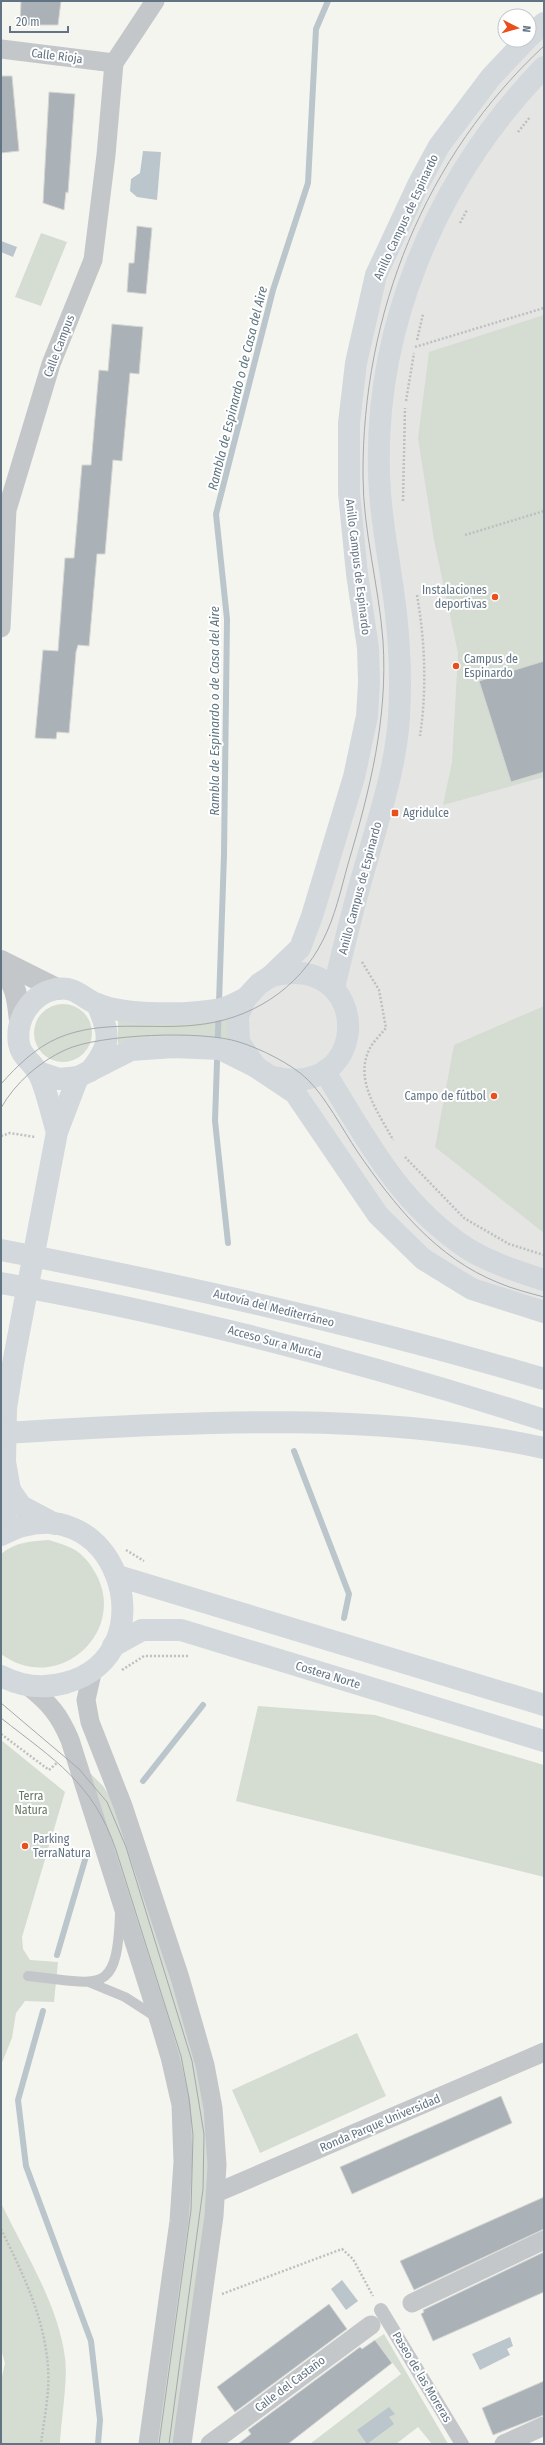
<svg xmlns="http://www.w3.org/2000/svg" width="545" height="2445" viewBox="0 0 545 2445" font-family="'Fira Sans Condensed',sans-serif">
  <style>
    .built { fill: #e5e6e4 }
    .green { fill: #d5dcd1 }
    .water { fill: #bac6cb }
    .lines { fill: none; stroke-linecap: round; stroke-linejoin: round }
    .stream { stroke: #bac6cb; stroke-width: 6 }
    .building { fill: #aab2b7; stroke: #d6d6d3 }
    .path { stroke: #bdbfc1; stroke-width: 2.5; stroke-dasharray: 2 2; stroke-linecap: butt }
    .service { stroke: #c4c7ca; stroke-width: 10 }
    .pedestrian { stroke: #c4c7ca; stroke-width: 14 }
    .minor { stroke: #c4c7ca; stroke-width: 19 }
    .tertiary { stroke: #c4c7ca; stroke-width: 22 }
    .secondary { stroke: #d3d8dc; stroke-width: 22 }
    .primary { stroke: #d3d8dc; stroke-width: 22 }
    .motorway { stroke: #d3d8dc; stroke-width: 22 }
    .tram { stroke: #a3a9af; stroke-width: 1 }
    .poi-dot { fill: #e94f1c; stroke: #fff; stroke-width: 1.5 }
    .labels { text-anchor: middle; stroke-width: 4; stroke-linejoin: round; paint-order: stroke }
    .street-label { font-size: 12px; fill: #627483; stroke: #fff }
    .poi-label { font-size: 12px; fill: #627483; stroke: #fff; text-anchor: start }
    .park-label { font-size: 12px; fill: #667961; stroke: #fff }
    .water-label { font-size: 13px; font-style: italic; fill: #5e7680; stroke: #fff }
  </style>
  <rect width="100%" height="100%" fill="#f5f5f0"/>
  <path class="built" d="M544 23V1312L423 1259 342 1162 244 1051 246 998 300 948 367 716 357 574 356 363 419 183Z"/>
  <g class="green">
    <path d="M41 233 67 242 41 306 15 297Z"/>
    <path d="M544 315V777L443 805 452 762 458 653 434 540 418 438 429 352Z"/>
    <circle cx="63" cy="1033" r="29"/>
    <path d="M544 1006V1233L435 1147 454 1045Z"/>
    <path d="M233 1012V1047L166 1041 118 1044V1018Z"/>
    <path d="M49 1540C55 1542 63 1544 69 1547 79 1551 88 1560 93 1569 132 1629 59 1697 1 1654V1554C15 1542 31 1541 49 1540Z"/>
    <path d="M258 1706 375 1715 544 1765V1877L236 1801Z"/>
    <path d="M1 1740 65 1792 22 1937 23 1949 30 1960 58 1962 54 2002 25 2001 16 2013 12 2038 1 2065Z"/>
    <path d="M86 1769 103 1786 118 1809 205 2091 209 2189 176 2444H153L188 2143Z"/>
    <path d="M357 2033 386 2096 260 2153 232 2090Z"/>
    <path d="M1 2203C24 2251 59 2306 65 2358 68 2380 61 2421 60 2444H1V2381L5 2363 1 2349Z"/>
    <path d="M384 2334 448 2444H432L418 2427 396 2444H310L401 2374 375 2340Z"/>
  </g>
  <g class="water">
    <path d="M143 151 161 152 157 200 137 197 130 191 131 179 140 173Z"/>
    <path d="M1 241 17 247 13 257 1 252Z"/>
    <path d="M342 2280 358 2301 346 2310 331 2289Z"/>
    <path d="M510 2337 513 2346 507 2349 510 2355 480 2370 472 2354Z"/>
    <path d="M389 2407 395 2414 389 2417 394 2424 367 2444 357 2430Z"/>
  </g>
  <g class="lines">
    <g class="stream">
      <path d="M228 1243 215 1121 224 855 227 619 216 514 273 290 308 183 316 29 328 1"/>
      <path d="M294 1451 349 1594 344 1618"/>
      <path d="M143 1781 203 1705"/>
      <path d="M57 1955 87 1853"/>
      <path d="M43 2011 18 2100 26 2166 91 2341 100 2420 98 2444"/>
    </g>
  </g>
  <g class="building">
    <path d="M21 1H61L58 25H20Z"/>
    <path d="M1 76H12L19 151 1 153Z"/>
    <path d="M49 92 75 94 68 193 66 192 64 210 43 203Z"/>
    <path d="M137 226 152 228 146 294 127 292 129 263H134Z"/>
    <path d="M112 324 143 327 139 374 130 373 122 461 113 460 105 554H97L89 646 78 645 76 652 69 733 57 732 56 739 35 738 43 650 58 651 65 558H74L82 465H91L99 370 108 371Z"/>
    <path d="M544 661V772L511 782 479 681Z"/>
    <path d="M501 2096 512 2123 352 2194 340 2167Z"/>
    <path d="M544 2197V2229L414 2290 400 2261Z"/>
    <path d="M544 2252V2292L433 2341 421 2314 424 2312 423 2310Z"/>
    <path d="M329 2304 347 2329 235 2412 217 2387Z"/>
    <path d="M375 2340 392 2363 288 2444H238L251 2434 248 2430 360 2347 362 2349Z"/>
    <path d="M544 2381V2415L493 2435 482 2408Z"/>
  </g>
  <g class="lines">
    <g class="path">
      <path d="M518 132 530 117"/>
      <path d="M460 223 467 210"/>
      <path d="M417 340 423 314"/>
      <path d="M415 347 544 308"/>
      <path d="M406 401 414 353"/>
      <path d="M403 501 405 408"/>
      <path d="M465 535 544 511"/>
      <path d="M417 595C425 641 427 689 420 736"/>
      <path d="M362 962 379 990 386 1028C381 1034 374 1041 370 1048 353 1080 379 1113 393 1140"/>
      <path d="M1 1136 10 1133 35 1137"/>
      <path d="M405 1157 464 1218 509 1244 544 1255"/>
      <path d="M126 1550 144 1561"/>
      <path d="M122 1670 144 1656H189"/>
      <path d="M1 1734 49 1770 58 1762"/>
      <path d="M1 2229C22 2272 45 2318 48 2368 50 2392 44 2419 41 2444"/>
      <path d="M222 2294 342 2249 353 2259 373 2296"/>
    </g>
    <g class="service">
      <path d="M28 1976C100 1983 117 1998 120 1914"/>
      <path d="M91 1983 125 1997 156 2017"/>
    </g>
    <path class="pedestrian" d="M381 2310 462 2444"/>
    <g class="minor">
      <path d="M1 49 114 63"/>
      <path d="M1 628 7 510 51 364 93 260 106 155 114 63 155 1"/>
      <path d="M93 1669 86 1700 90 1722 123 1806 180 1978 205 2065 213 2108 217 2165 214 2216 182 2444"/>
      <path d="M28 1686C50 1704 59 1714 70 1740L159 2020 170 2057 181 2105 183 2162 179 2221 148 2444"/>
      <path d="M216 2193 544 2052"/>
      <path d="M412 2303 544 2240"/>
      <path d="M210 2444 371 2325"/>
      <path d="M504 2444 544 2426"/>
    </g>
    <g class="tertiary">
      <path d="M1 961 57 989"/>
      <path d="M1 970C17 982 18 1003 20 1021"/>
    </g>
    <g class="secondary">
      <path d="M529 37 544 23"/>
      <path d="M526 40 491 77 439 146 419 183 376 275 356 363 349 423V493L357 574 368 648 369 683 367 716 354 777 312 916 300 948 271 976 259 984 246 998 238 1016 239 1042 256 1067 295 1093 378 1215 423 1259 472 1289 544 1312"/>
      <path d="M271 976C374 950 373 1102 273 1077"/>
      <path d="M334 988C344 945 354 903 367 860 380 814 396 766 399 717 401 683 400 649 396 614 392 574 383 534 380 493 369 334 435 180 544 67"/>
      <path d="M90 1071C112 1044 110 1034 97 1004"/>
      <path d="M38 1072 59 1079 78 1077 131 1050 174 1047 220 1049 252 1065"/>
      <path d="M325 1072C366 1139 400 1205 468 1249 491 1263 519 1272 544 1280"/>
      <path d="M57 1132C52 1117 45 1082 37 1071 31 1061 21 1056 19 1044 15 1019 31 994 56 989 76 986 82 998 97 1004 126 1016 190 1015 221 1009 229 1007 238 1002 246 998"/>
      <path d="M10 1490 21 1506 55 1524"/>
      <path d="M1 1525 8 1508 10 1490 5 1462 6 1408 13 1364 57 1132 78 1077"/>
    </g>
    <g class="primary">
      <path d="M1 1535C114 1475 174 1654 65 1683 43 1689 22 1687 1 1676"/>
      <path d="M118 1576 544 1705"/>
      <path d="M113 1646 142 1630H181L544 1741"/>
    </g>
    <g class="motorway">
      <path d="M1 1250C184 1285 365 1326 544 1379"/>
      <path d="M1 1283C185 1315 366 1363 544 1420"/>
      <path d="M1 1433C182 1423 366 1409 544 1448"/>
    </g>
    <g class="tram">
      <path d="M1 1084C17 1066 35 1048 58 1038 103 1019 150 1030 196 1025 250 1020 299 989 323 940 335 917 341 889 348 864 370 790 388 718 383 641 379 586 363 531 363 476 362 314 425 156 544 46"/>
      <path d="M1 1108C15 1083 39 1062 65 1050 99 1034 203 1030 239 1042 259 1048 292 1064 307 1079 325 1096 343 1130 357 1151 394 1205 436 1258 499 1283 513 1289 529 1293 544 1297"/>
      <path d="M1 1703 79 1769 107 1802 126 1847 192 2061 204 2134 203 2189 169 2444"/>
      <path d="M1 1718C54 1760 93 1782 116 1850L181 2056 189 2098 193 2135 191 2210 159 2444"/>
    </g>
  </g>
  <g class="poi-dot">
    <circle cx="495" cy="597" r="4"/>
    <circle cx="456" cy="666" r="4"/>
    <rect x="391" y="809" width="8" height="8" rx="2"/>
    <circle cx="494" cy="1096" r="4"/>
    <circle cx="25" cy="1846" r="4"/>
  </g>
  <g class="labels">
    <g class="street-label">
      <text transform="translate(57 56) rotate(7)" y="4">Calle Rioja</text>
      <text transform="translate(406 217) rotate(-65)" y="4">Anillo Campus de Espinardo</text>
      <text transform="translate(59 346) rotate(-69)" y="4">Calle Campus</text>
      <text transform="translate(358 567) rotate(83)" y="4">Anillo Campus de Espinardo</text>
      <text transform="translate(360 888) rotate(-75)" y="4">Anillo Campus de Espinardo</text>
      <text transform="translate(274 1308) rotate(14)" y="4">Autovía del Mediterráneo</text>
      <text transform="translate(275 1342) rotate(15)" y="4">Acceso Sur a Murcia</text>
      <text transform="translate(328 1675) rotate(17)" y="4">Costera Norte</text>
      <text transform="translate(380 2123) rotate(-23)" y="4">Ronda Parque Universidad</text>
      <text transform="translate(422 2377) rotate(59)" y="4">Paseo de las Moreras</text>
      <text transform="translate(290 2384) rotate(-37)" y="4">Calle del Castaño</text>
    </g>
    <g class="poi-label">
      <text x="487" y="594" text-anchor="end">Instalaciones<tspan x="487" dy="14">deportivas</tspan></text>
      <text x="464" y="663">Campus de<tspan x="464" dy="14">Espinardo</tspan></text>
      <text x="403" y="817">Agridulce</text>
      <text x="486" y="1100" text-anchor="end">Campo de fútbol</text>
      <text x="33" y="1843">Parking<tspan x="33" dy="14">TerraNatura</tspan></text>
    </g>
    <g class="park-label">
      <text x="31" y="1800">Terra<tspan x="31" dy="14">Natura</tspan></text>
    </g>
    <g class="water-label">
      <text transform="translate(237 388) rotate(-76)" y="5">Rambla de Espinardo o de Casa del Aire</text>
      <text transform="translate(214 711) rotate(-90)" y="5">Rambla de Espinardo o de Casa del Aire</text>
    </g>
  </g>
  <rect width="545" height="2445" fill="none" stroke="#627483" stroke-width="4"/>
  <g transform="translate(517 28) rotate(96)"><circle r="19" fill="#ffffff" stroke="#c0c7cd"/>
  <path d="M0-3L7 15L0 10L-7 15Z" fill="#e94f1c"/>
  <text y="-6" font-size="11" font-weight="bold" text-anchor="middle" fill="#627483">N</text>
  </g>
  <path d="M10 26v6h58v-6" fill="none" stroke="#627483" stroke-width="2"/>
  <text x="16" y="26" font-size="12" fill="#627483" stroke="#ffffff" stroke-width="3" paint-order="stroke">20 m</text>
</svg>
